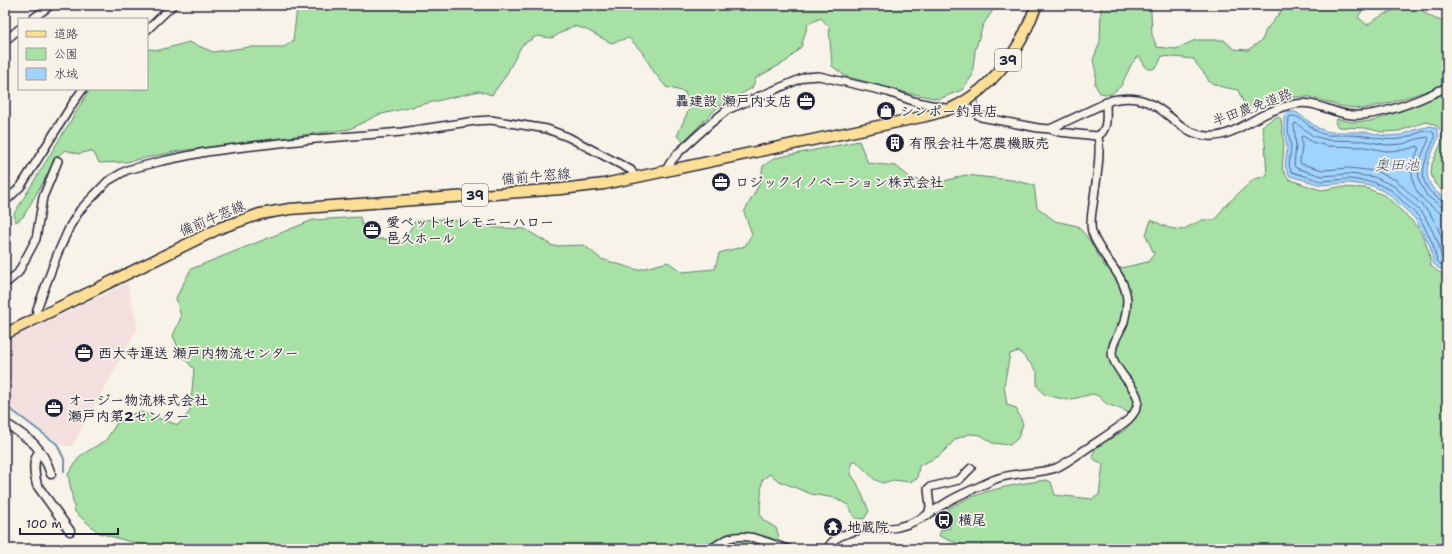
<svg xmlns="http://www.w3.org/2000/svg" width="1452" height="554" viewBox="0 0 1452 554" font-family="'Shantell Sans','Klee One',sans-serif">
  <style>
    .built { fill: #f3e0de }
    .green { fill: #a7e1a6; stroke: #648270 }
    .water { fill: #a0d4fe; stroke: #6e8db0 }
    .lines { fill: none; stroke-linecap: round; stroke-linejoin: round }
    .shore { stroke: #546989; stroke-width: 1 }
    .stream { stroke: #6e8db0; stroke-width: 2 }
    .minor-casing { stroke: #22223b; stroke-width: 10 }
    .tertiary-casing { stroke: #22223b; stroke-width: 11 }
    .primary-casing { stroke: #22223b; stroke-width: 13 }
    .minor { stroke: #f7f3e8; stroke-width: 7 }
    .tertiary { stroke: #f7f3e8; stroke-width: 8 }
    .primary { stroke: #fcde96; stroke-width: 10 }
    .labels { text-anchor: middle; stroke-width: 3.5; stroke-linejoin: round; paint-order: stroke }
    .shield { fill: #f7f3e8; stroke: #62616f; stroke-width: 1 }
    .shield-label { font-size: 13px; font-weight: bold; fill: #22223b }
    .poi-label { font-size: 14px; font-weight: bold; fill: #22223b; stroke: #f7f3e8; text-anchor: start }
    .street-label { font-size: 14px; fill: #22223b; stroke: #f7f3e8 }
    .water-label { font-size: 15px; font-style: italic; fill: #485776; stroke: #f7f3e8 }
  </style>
  <rect width="100%" height="100%" fill="#f7f3e8"/>
  <filter id="ink" filterUnits="userSpaceOnUse"><feTurbulence type="fractalNoise" baseFrequency=".025" numOctaves="2"/><feDisplacementMap in="SourceGraphic" scale="8" xChannelSelector="R" yChannelSelector="G"/><feConvolveMatrix kernelMatrix="1 2 1 2 8 2 1 2 1" color-interpolation-filters="sRGB"/></filter>
  <g filter="url(#ink)">
    <path class="built" d="M127 283 138 328 72 446H64L24 418 5 399V342Z"/>
    <g class="green">
      <path d="M299 5H1002L993 10 983 25 975 51 972 76 962 90 939 99 908 93 845 76 832 66 829 27 821 18 808 24 801 47 787 61 756 78 752 88 718 107 684 141 677 136 689 109 685 92 666 87 654 72 642 52 629 38 611 43 585 29 573 26 552 38 537 36 522 45 505 77 492 95 479 91 378 115 350 129 179 151 126 162 99 163 94 153 90 151 79 154 65 150 58 156 23 217 16 222 14 214 90 89H147V49L160 50 189 42 213 52 250 47H284L293 41 297 8Z"/>
      <path d="M1101 5H1150L1151 11 1152 35 1157 47 1176 49 1195 40H1224L1234 49 1248 50 1262 40 1266 30 1286 5H1366L1358 17 1367 25C1381 15 1400 5 1417 5 1425 15 1435 20 1447 22V82L1433 89 1389 103 1362 109 1340 106 1311 97H1293L1262 109 1245 106 1238 90 1222 87 1209 82C1205 71 1198 69 1194 59L1162 56 1158 65 1153 69H1147L1139 56 1132 63 1121 86 1110 95 1100 93 1095 85 1096 73 1093 60 1100 42Z"/>
      <path d="M1447 91V195L1435 184 1431 174 1432 164 1442 141V131L1434 124 1426 122 1399 131 1382 132 1365 128 1338 127 1335 123 1337 119 1351 122 1373 121 1420 104Z"/>
      <path d="M1277 116 1281 119 1284 145 1282 169 1289 179 1302 184 1321 190 1339 187 1366 188 1386 196 1413 222 1422 234 1429 252 1431 266 1437 271 1445 275 1447 282V549H964L961 545 939 536 941 530 950 528 948 509C979 490 1011 485 1046 480L1051 482 1055 495 1092 499 1099 495 1103 464 1095 460 1092 456 1096 447 1124 431 1130 424 1128 412 1107 404 1098 396 1093 394 1068 400 1045 395 1037 386V371L1019 351 1010 354 1004 386 1007 405 1016 408 1023 424 1018 438 1010 445 992 443 981 435 969 434 956 439 939 456 919 466 917 479 910 482 894 480 882 483 874 479 855 460 851 464V474L857 483 869 511 864 519 855 518 848 505 835 498 811 494 779 481 770 474 762 480 760 513 763 520 776 528 779 537 776 541 759 538 754 543V549H156L99 533 75 512 68 474 80 456 106 440 116 424 138 411 178 425 190 411 194 369 182 356 173 336 181 317 176 298 191 269 313 220 360 217 366 239H404L416 220 446 219 499 228 525 229 553 246 584 245 601 259 638 270 668 262 682 272 715 269 719 253 745 246 752 234 744 212 760 183 763 166 775 158 859 141 868 163 896 166 912 179 941 182 965 175 1012 180 1034 185 1037 207 1055 221 1078 226 1090 241 1105 267 1121 268 1148 262 1154 254 1146 235 1151 220 1169 228 1182 230 1202 220H1215L1225 206 1254 179 1267 176 1265 142 1262 126Z"/>
    </g>
    <path class="water" d="M1289 112H1296L1318 128 1329 132H1367L1386 136 1401 135 1414 130 1431 126 1437 129 1439 136C1433 153 1420 170 1432 187 1436 193 1442 196 1447 200V270L1438 268 1433 263 1432 255 1430 246 1416 220 1389 194 1373 186 1349 183 1321 185 1290 176 1285 167 1287 147 1284 129V115Z"/>
    <g class="lines">
      <g class="shore">
        <path d="M1447 203C1442 202 1438 198 1434 195 1413 178 1428 156 1435 137L1433 132C1423 128 1410 138 1400 139 1388 141 1378 138 1366 136 1355 135 1344 135 1332 135 1327 136 1319 133 1315 130 1308 126 1297 112 1289 117L1288 129 1291 147 1289 166 1292 172 1321 181 1349 179 1373 182 1391 190 1420 218 1433 244 1437 262 1440 264 1447 266"/>
        <path d="M1447 208 1441 206 1427 196 1419 181 1418 164 1429 139 1428 137 1417 139 1403 144 1387 145 1365 141 1328 140 1313 136 1296 123 1294 124 1296 146 1294 165 1296 168 1322 176 1349 174 1374 177 1394 186 1424 215 1438 242 1442 259 1447 261"/>
        <path d="M1447 214C1440 214 1436 210 1431 206 1409 189 1408 172 1419 148L1418 146 1404 150 1386 151 1365 147 1327 146 1312 142 1303 136 1301 137 1302 146 1300 162 1301 164 1323 170 1349 168 1375 171 1396 180 1429 212 1437 226 1447 251"/>
      </g>
      <g class="stream">
        <path d="M1113 97C1145 89 1161 105 1184 123"/>
        <path d="M978 99V108L984 114"/>
        <path d="M1297 100C1315 98 1330 107 1347 111"/>
        <path d="M1387 107 1405 101"/>
        <path d="M1042 125H1051"/>
        <path d="M5 405 57 444 64 459V471"/>
      </g>
      <defs>
        <g id="minor">
          <path d="M32 19 51 5"/>
          <path d="M147 30 173 5"/>
          <path d="M5 41 19 29"/>
          <path d="M963 103 973 112 981 117 1038 128 1050 129 1112 100C1164 89 1169 133 1208 136 1227 138 1245 124 1261 116 1269 112 1278 108 1287 106 1314 97 1327 113 1352 115 1380 117 1422 99 1447 87"/>
          <path d="M1097 136C1109 131 1106 114 1106 102"/>
          <path d="M666 170 670 163 678 153 711 123 727 110 805 77 819 76 888 92 913 101 949 109"/>
          <path d="M5 202 21 186 73 103 83 89"/>
          <path d="M5 284 18 273 36 239 43 197 58 161"/>
          <path d="M36 318 37 309 57 255 70 226 80 210 108 181 127 170 162 161 206 152 244 147 316 139 402 132 475 121 491 120 547 129 568 137 631 170 635 177"/>
          <path d="M928 515 930 507 928 489 930 487 959 480 971 468"/>
          <path d="M711 549C717 545 723 540 730 538 749 532 770 544 788 549"/>
          <path d="M828 549C830 538 849 532 860 530 872 527 885 530 898 527 918 523 932 511 949 501 963 493 979 487 993 480 1013 471 1036 475 1056 468 1067 463 1077 455 1086 449 1101 439 1116 430 1129 419 1133 415 1137 408 1138 402 1139 390 1117 373 1113 358 1109 346 1120 333 1124 322 1126 315 1127 307 1127 300 1125 273 1100 257 1092 232 1089 221 1093 208 1094 197 1096 182 1099 167 1099 152 1099 147 1100 141 1097 136L1059 132 1050 129"/>
        </g>
        <g id="tertiary">
          <path d="M5 423C30 439 41 445 51 474"/>
          <path d="M40 451C32 460 34 473 37 485L70 531"/>
        </g>
        <path id="primary" d="M5 334 220 228 260 214 290 209 561 189 604 184 926 116C934 114 942 112 950 109 980 96 1004 69 1020 42 1027 30 1031 17 1037 5"/>
      </defs>
      <use href="#minor" class="minor-casing"/>
      <use href="#tertiary" class="tertiary-casing"/>
      <use href="#primary" class="primary-casing"/>
      <use href="#minor" class="minor"/>
      <use href="#tertiary" class="tertiary"/>
      <use href="#primary" class="primary"/>
    </g>
  </g>
  <defs>
    <symbol id="office-disc" viewBox="-11 -11 22 22"><circle r="9.5" fill="#22223b" stroke="#f7f3e8"/><path d="M-6-3h4V-5.5h4V-3h4V5H-6ZM-1-4.5V-3h2v-1.5ZM-6 0V1H6V0Z" fill="#fff"/></symbol>
    <symbol id="shop-disc" viewBox="-11 -11 22 22"><circle r="9.5" fill="#22223b" stroke="#f7f3e8"/><path d="M-5-2.5h2.3a2.7 3.5 0 0 1 5.4 0H5L5.5 6h-11ZM-1.5-2.5h3a1.5 2.3 0 0 0-3 0Z" fill="#fff"/></symbol>
    <symbol id="building-disc" viewBox="-11 -11 22 22"><circle r="9.5" fill="#22223b" stroke="#f7f3e8"/><path d="M-4-6H4V6H1V3H-1V6H-4ZM-2.5-4.3h1.7v1.8h-1.7ZM.8-4.3h1.7v1.8H.8ZM-2.5-1h1.7V.8h-1.7ZM.8-1h1.7V.8H.8Z" fill="#fff"/></symbol>
    <symbol id="bus-disc" viewBox="-11 -11 22 22"><circle r="9.5" fill="#22223b" stroke="#f7f3e8"/><path d="M-5-6H5V4H4V6H2V4H-2V6H-4V4H-5ZM-3.5-4V0h7V-4ZM-3.5 1.2v1.5H-2V1.2ZM2 1.2v1.5H3.5V1.2Z" fill="#fff"/></symbol>
    <symbol id="temple-disc" viewBox="-11 -11 22 22"><circle r="9.5" fill="#22223b" stroke="#f7f3e8"/><path d="M0-6L5-2H3V0L6.5 2.5H4V6H1.5V3h-3V6H-4V2.5H-6.5L-3 0V-2H-5Z" fill="#fff"/></symbol>
  </defs>
  <g fill-rule="evenodd">
    <use href="#office-disc" x="795" y="90" width="22" height="22"/>
    <use href="#shop-disc" x="875" y="100" width="22" height="22"/>
    <use href="#building-disc" x="884" y="132" width="22" height="22"/>
    <use href="#office-disc" x="710" y="171" width="22" height="22"/>
    <use href="#office-disc" x="361" y="219" width="22" height="22"/>
    <use href="#office-disc" x="73" y="342" width="22" height="22"/>
    <use href="#office-disc" x="43" y="397" width="22" height="22"/>
    <use href="#bus-disc" x="933" y="509" width="22" height="22"/>
    <use href="#temple-disc" x="822" y="516" width="22" height="22"/>
  </g>
  <g class="labels">
    <g class="shield">
      <rect x="995" y="49" width="26" height="22" rx="3"/>
      <rect x="462" y="184" width="26" height="22" rx="3"/>
    </g>
    <g class="shield-label">
      <text x="1008" y="65">39</text>
      <text x="475" y="200">39</text>
    </g>
    <g class="poi-label">
      <text x="792" y="106" text-anchor="end">轟建設 瀬戸内支店</text>
      <text x="900" y="116">シンポー釣具店</text>
      <text x="909" y="148">有限会社牛窓農機販売</text>
      <text x="735" y="187">ロジックイノベーション株式会社</text>
      <text x="386" y="227">愛ペットセレモニーハロー<tspan x="386" dy="16">邑久ホール</tspan></text>
      <text x="98" y="358">西大寺運送 瀬戸内物流センター</text>
      <text x="68" y="405">オージー物流株式会社<tspan x="68" dy="16">瀬戸内第2センター</tspan></text>
      <text x="958" y="525">横尾</text>
      <text x="847" y="532">地蔵院</text>
    </g>
    <g class="street-label">
      <text transform="translate(1252 107) rotate(-20)" y="5">半田農免道路</text>
      <text transform="translate(536 176) rotate(-5)" y="5">備前牛窓線</text>
      <text transform="translate(212 218) rotate(-23)" y="5">備前牛窓線</text>
    </g>
    <g class="water-label">
      <text x="1397" y="170">奥田池</text>
    </g>
  </g>
  <rect width="1452" height="554" fill="none" stroke="#f7f3e8" stroke-width="20"/>
  <rect x="10" y="10" width="1432" height="534" fill="none" stroke="#22223b" stroke-width="1.5" filter="url(#ink)"/>
  <rect x="18" y="18" width="130" height="72" fill="#f7f3e8" stroke="#a29fa3"/>
  <rect x="26" y="31" width="20" height="6" fill="#fcde96" stroke="#a29fa3"/>
  <text x="54" y="38" font-size="12" fill="#22223b">道路</text>
  <rect x="26" y="48" width="20" height="12" fill="#a7e1a6" stroke="#a29fa3"/>
  <text x="54" y="58" font-size="12" fill="#22223b">公園</text>
  <rect x="26" y="68" width="20" height="12" fill="#a0d4fe" stroke="#a29fa3"/>
  <text x="54" y="78" font-size="12" fill="#22223b">水域</text>
  <path d="M20 528v6h98v-6" fill="none" stroke="#22223b" stroke-width="2"/>
  <text x="26" y="528" font-size="12" fill="#22223b" stroke="#f7f3e8" stroke-width="3" paint-order="stroke">100 m</text>
</svg>
